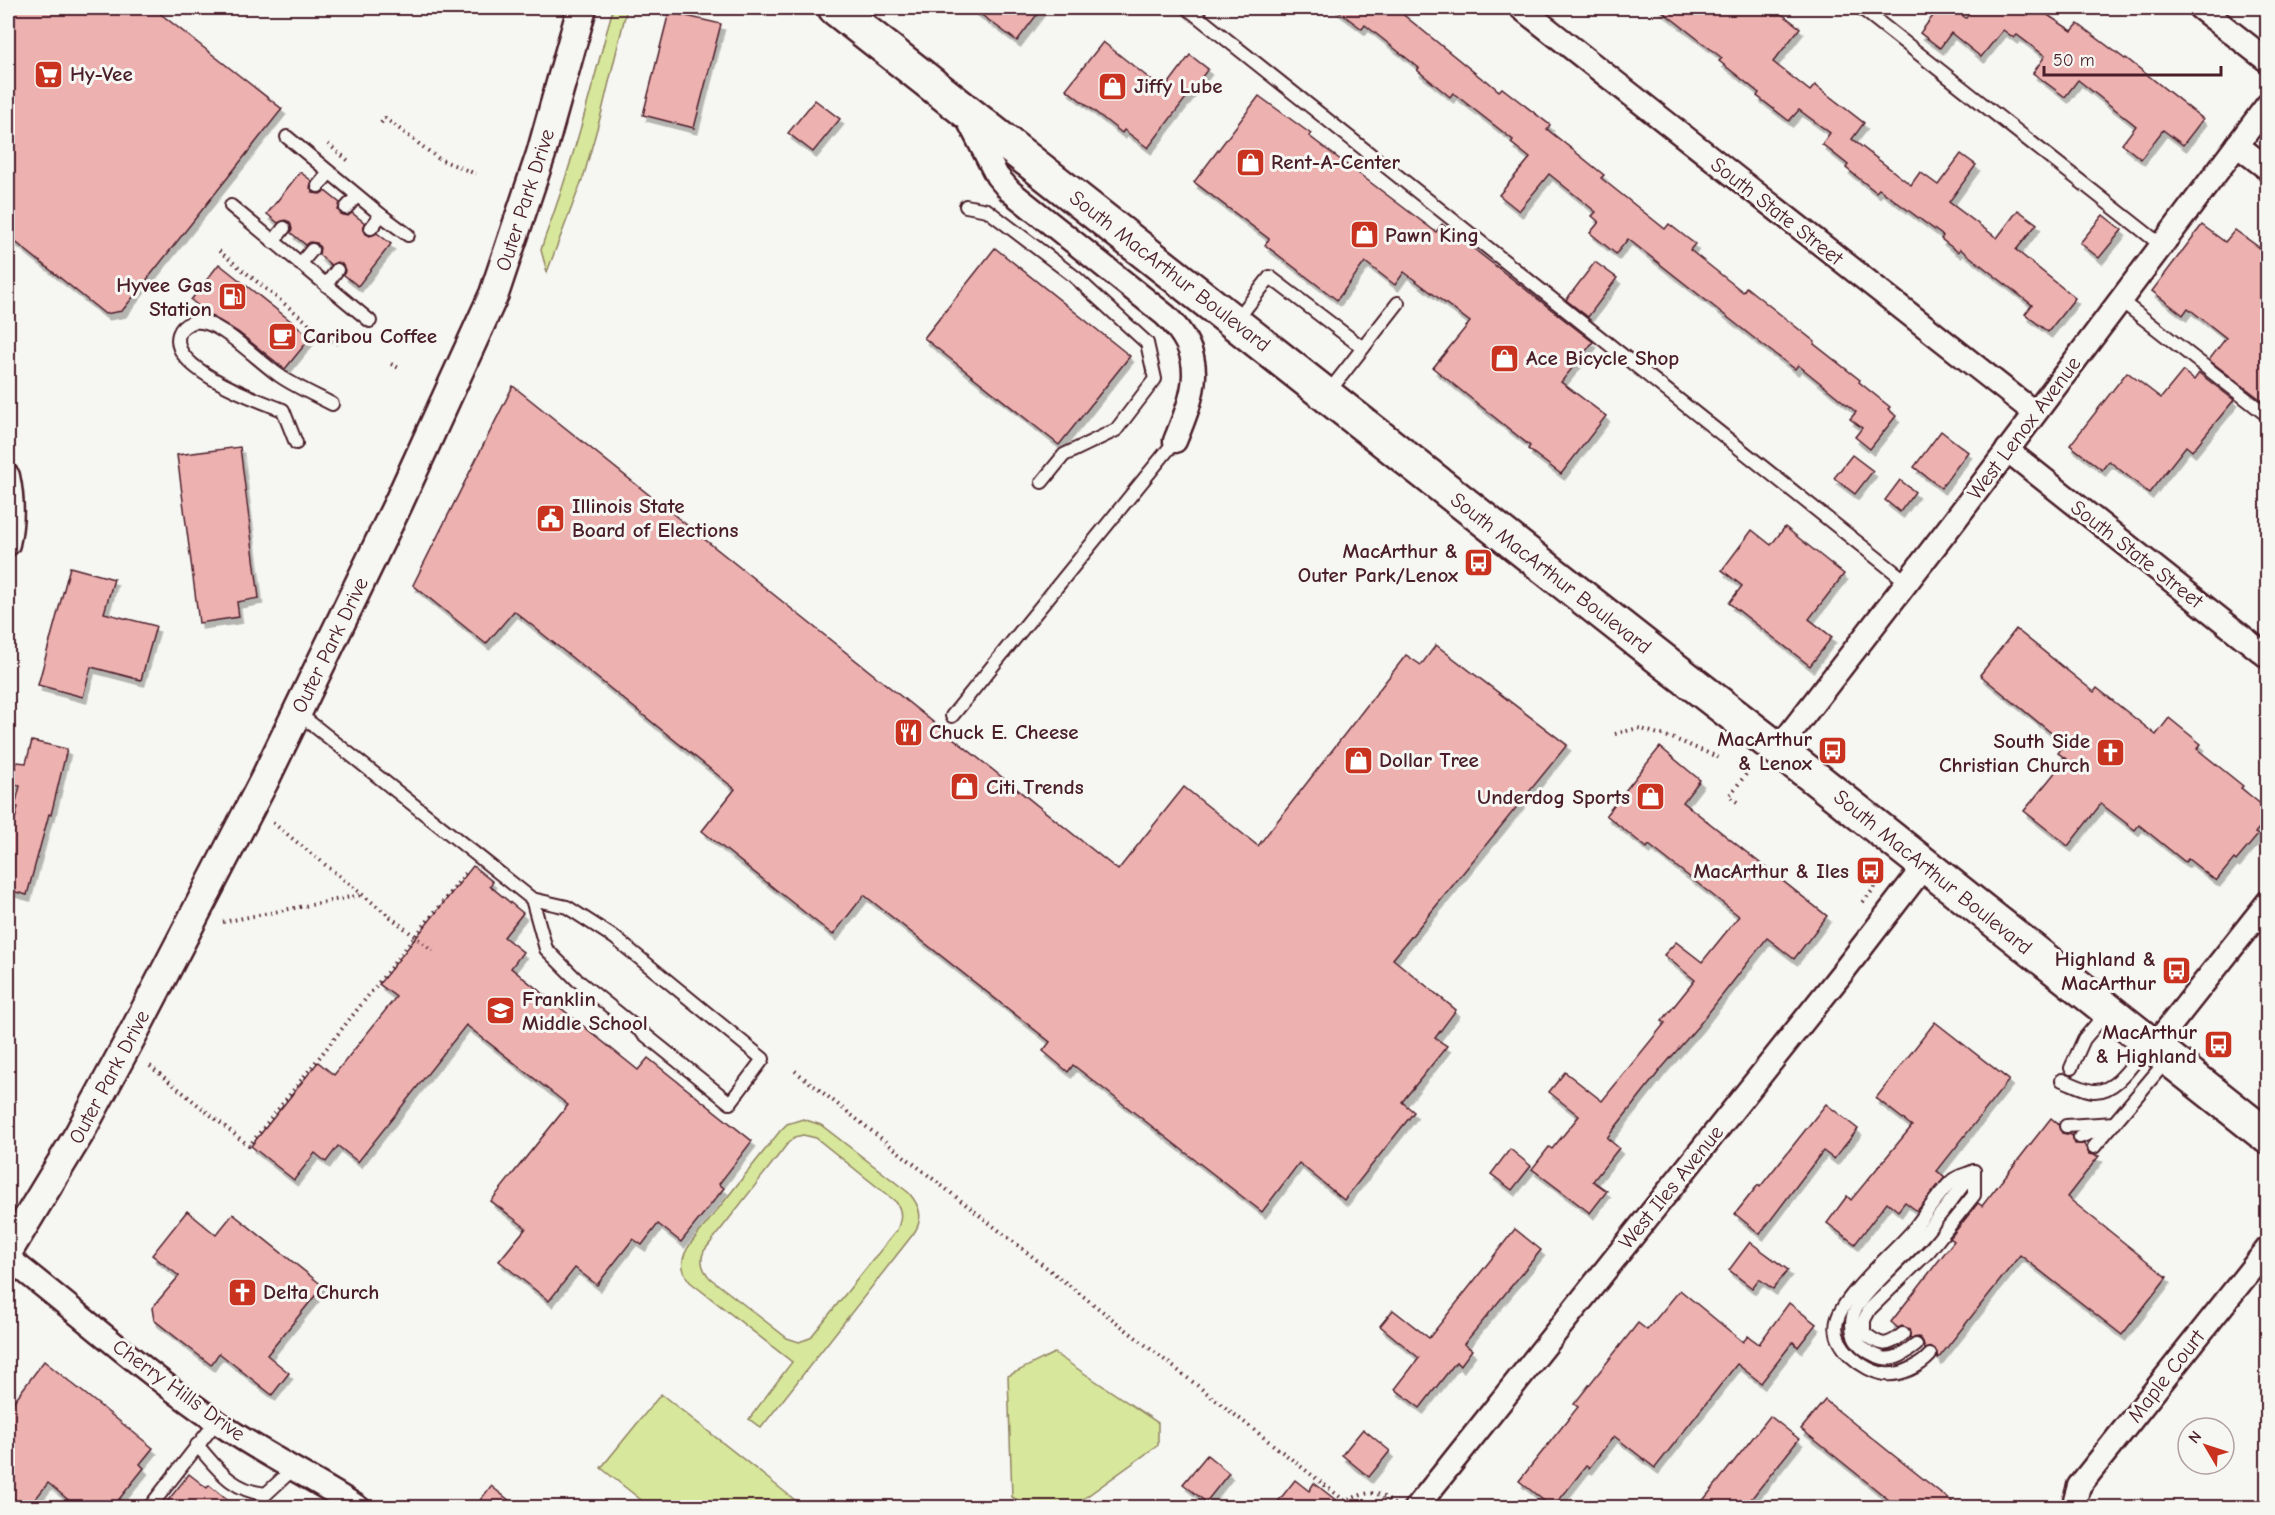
<svg xmlns="http://www.w3.org/2000/svg" width="2275" height="1515" viewBox="0 0 2275 1515" font-family="'Comic Neue',sans-serif">
  <style>
    .green { fill: #d7e79b; stroke: #908363; stroke-width: 1.5; fill-rule: evenodd }
    .building { fill: #edb1b0; stroke: #4a1f2b; stroke-width: 1.5; filter: url(#shadow) }
    .lines { fill: none; stroke-linecap: round; stroke-linejoin: round }
    .service-casing { stroke: #4a1f2b; stroke-width: 16 }
    .minor-casing { stroke: #4a1f2b; stroke-width: 27 }
    .tertiary-casing { stroke: #4a1f2b; stroke-width: 33 }
    .secondary-casing { stroke: #4a1f2b; stroke-width: 38 }
    .path { stroke: #4a1f2b; stroke-width: 4; stroke-dasharray: 1.5 4.5; stroke-linecap: butt }
    .service { stroke: #f6f6f2; stroke-width: 12 }
    .minor { stroke: #f6f6f2; stroke-width: 22 }
    .tertiary { stroke: #f6f6f2; stroke-width: 28 }
    .secondary { stroke: #f6f6f2; stroke-width: 33 }
    .labels { text-anchor: middle; stroke-width: 6; stroke-linejoin: round; paint-order: stroke }
    .poi-label { font-size: 21px; font-weight: bold; fill: #4a1f2b; stroke: #f6f6f2; text-anchor: start }
    .street-label { font-size: 21px; fill: #4a1f2b; stroke: #f6f6f2 }
  </style>
  <defs>
    <filter id="shadow"><feDropShadow dx="3.5" dy="6" stdDeviation="0" flood-color="#0004"/></filter>
  </defs>
  <rect width="100%" height="100%" fill="#f6f6f2"/>
  <filter id="ink" filterUnits="userSpaceOnUse"><feTurbulence type="fractalNoise" baseFrequency=".0167" numOctaves="2"/><feDisplacementMap in="SourceGraphic" scale="12" xChannelSelector="R" yChannelSelector="G"/><feConvolveMatrix kernelMatrix="1 2 1 2 8 2 1 2 1" color-interpolation-filters="sRGB"/></filter>
  <g filter="url(#ink)">
    <g class="green">
      <path d="M613 8H627L602 111 584 175 547 272 541 250 544 240C573 163 592 87 613 8Z"/>
      <path d="M803 1119 821 1125 909 1193C920 1206 924 1218 914 1233L761 1428 749 1419 792 1362 690 1282C679 1268 681 1257 691 1243L780 1131 787 1124ZM803 1135 816 1138 896 1202C903 1212 901 1220 897 1230L810 1338 799 1342 787 1338 711 1279C703 1271 699 1262 704 1251L788 1143 795 1137Z"/>
      <path d="M1054 1353 1158 1423V1445L1072 1507H1031L1012 1497 1008 1376Z"/>
      <path d="M661 1394 795 1500 789 1507H650L601 1468Z"/>
    </g>
    <g class="building">
      <path d="M8 8H153L282 109 122 311 105 314 8 236Z"/>
      <path d="M972 8H1042L1017 41Z"/>
      <path d="M1334 8H1395L1485 81 1486 80 1499 91 1502 88 1550 125 1547 129 1604 175 1601 178 1665 229 1669 224 1687 238 1695 244 1690 250 1743 292 1746 287 1776 311 1815 342 1814 344 1860 380 1859 382 1890 407 1888 409 1896 416 1870 449 1855 437 1862 428 1850 419 1856 412 1798 365 1795 369 1764 346 1628 239 1616 254 1590 233 1599 222 1592 216 1596 212 1549 174 1519 211 1499 195 1530 158 1511 143 1513 140 1453 93 1450 97 1417 70 1419 68 1365 25 1362 29Z"/>
      <path d="M1658 8H1774L1800 28 1773 62 1810 91 1815 85 1864 123 1852 139 1911 185 1920 172 1938 185 1961 154 1976 165 1949 202 1997 238 2018 210 2037 224 2016 250 2075 298 2048 332 2025 314 2032 305 1960 249 1958 252 1941 239 1943 236 1879 189 1876 192 1846 168 1848 165 1822 144 1830 133 1799 110 1789 121 1757 96 1759 93 1719 61 1722 58Z"/>
      <path d="M1939 8H1952L1966 18 1974 8H2037L2072 31 2078 24 2125 59 2126 58 2203 119 2183 145 2163 130 2141 159 2122 144 2136 126 2078 80 2065 97 2033 73 2045 56 2017 35 2014 38 2003 30 1981 57 1951 33 1940 48 1920 33Z"/>
      <path d="M669 12 721 24 694 128 643 115Z"/>
      <path d="M1103 42 1164 90 1190 55 1208 69 1148 148 1124 130 1122 133 1066 89Z"/>
      <path d="M1259 96 1311 134 1309 136 1436 232 1442 224 1593 342 1561 382 1606 416 1561 474 1528 449 1530 446 1433 368 1470 322 1404 272 1395 285 1365 262 1337 300 1265 245 1269 239 1194 182Z"/>
      <path d="M815 100 840 119 813 152 788 133Z"/>
      <path d="M300 172 312 181 310 188 313 193 320 194 325 191 340 203 338 210 341 214 348 216 352 213 365 223 363 228 366 234 370 236 377 233 391 244 358 286 344 275 345 270 342 264 337 262 331 265 319 255 320 248 317 243 310 242 306 245 291 233 292 229 290 222 285 220 278 223 267 214Z"/>
      <path d="M2103 215 2122 230 2099 258 2080 243Z"/>
      <path d="M2202 225 2225 242 2235 230 2268 254V405L2209 360 2226 338 2188 308 2183 315 2152 291Z"/>
      <path d="M995 248 1130 356 1059 445 924 338Z"/>
      <path d="M1595 262 1617 278 1588 317 1566 300Z"/>
      <path d="M219 264 311 337 285 369 238 332 211 316 191 300Z"/>
      <path d="M2183 371 2194 380 2199 373 2234 400 2192 451 2186 446 2149 493 2109 461 2102 470 2070 445 2127 372 2161 398Z"/>
      <path d="M513 386 1118 870 1184 787 1258 846 1406 655 1421 665 1436 645 1567 745 1393 959 1456 1010 1435 1038 1447 1046 1402 1102 1414 1112 1344 1200 1299 1163 1262 1212 1073 1065 1068 1072 1043 1051 1050 1042 864 895 833 935 702 831 735 789 514 611 486 644 413 585Z"/>
      <path d="M1941 431 1968 452 1941 488 1914 467Z"/>
      <path d="M240 447 259 598 237 602 239 617 199 623 177 455Z"/>
      <path d="M1852 455 1873 471 1855 494 1834 478Z"/>
      <path d="M1900 480 1915 492 1900 512 1885 500Z"/>
      <path d="M1785 527 1844 574 1809 619 1832 637 1810 666 1729 603 1742 586 1722 570 1752 530 1771 545Z"/>
      <path d="M70 567 114 579 104 613 156 626 141 680 91 667 83 697 38 685Z"/>
      <path d="M2016 629 2094 692 2097 688 2156 735 2169 718 2201 744 2197 749 2243 786 2241 788 2268 810V817L2255 833 2258 835 2236 861 2234 859 2216 881 2188 859 2185 862 2139 825 2135 830 2101 804 2068 846 2024 811 2066 759 2058 753 2065 744 1980 675Z"/>
      <path d="M32 741 67 749 51 815 49 814 27 895 8 890V848L18 807 15 806 20 786 12 784 17 762 26 763Z"/>
      <path d="M1660 747 1700 780 1683 802 1827 916 1794 959 1767 938 1699 1025 1661 1069 1607 1138 1619 1148 1593 1181 1607 1191 1590 1213 1532 1169 1549 1147 1552 1149 1579 1116 1549 1092 1565 1072 1602 1101 1665 1023 1662 1021 1695 980 1664 955 1676 942 1702 962 1739 916 1649 845 1647 848 1606 815Z"/>
      <path d="M473 866 493 882 490 886 523 913 504 937 523 952 511 968 638 1070 648 1058 752 1141 719 1184 724 1188 681 1242 658 1224 642 1245 633 1239 597 1285 575 1268 549 1301 499 1261 526 1228 491 1201 568 1105 466 1025 358 1162 338 1146 326 1162 315 1153 294 1180 251 1146 318 1062 334 1075 396 997 379 984Z"/>
      <path d="M1935 1022 2009 1080 1937 1171 1945 1177 1917 1211 1905 1202 1898 1211 1887 1202 1855 1244 1827 1223 1847 1196 1851 1200 1912 1126 1876 1098Z"/>
      <path d="M1826 1104 1858 1129 1834 1159 1823 1151 1760 1234 1735 1214 1758 1185 1760 1187Z"/>
      <path d="M2051 1118 2058 1124 2062 1133 2072 1135 2075 1144H2084L2089 1154 2099 1156 2067 1197 2167 1277 2122 1335 2020 1255 1938 1359 1935 1349 1932 1347 1925 1349 1922 1340 1919 1337 1910 1338 1909 1329 1902 1326 1898 1328 1891 1322 1954 1241 1950 1238 1978 1203 1982 1206Z"/>
      <path d="M1510 1149 1531 1166 1512 1190 1491 1174Z"/>
      <path d="M187 1211 216 1235 233 1214 323 1286 267 1355 289 1373 272 1395 219 1353 211 1365 154 1320 152 1308 179 1276 152 1255Z"/>
      <path d="M1515 1229 1541 1250 1464 1344 1472 1350 1460 1366 1456 1362 1420 1408 1395 1389 1419 1358 1380 1326 1393 1310 1429 1338Z"/>
      <path d="M1750 1242 1788 1270 1773 1289 1759 1279 1752 1288 1729 1270Z"/>
      <path d="M1680 1290 1743 1342 1748 1336 1759 1344 1789 1303 1816 1324 1798 1347 1793 1342 1761 1383 1737 1364 1655 1468 1614 1436 1589 1468 1586 1466 1553 1508 1519 1481 1578 1407 1574 1404 1638 1323 1647 1330Z"/>
      <path d="M44 1361 153 1448 140 1464 144 1468 112 1508H78L48 1483 29 1507 8 1496V1409Z"/>
      <path d="M1825 1400 1892 1454 1960 1508H1899L1801 1429Z"/>
      <path d="M1770 1416 1799 1439 1744 1508H1697Z"/>
      <path d="M1363 1429 1390 1451 1369 1477 1342 1455Z"/>
      <path d="M1207 1455 1229 1473 1206 1502 1183 1484Z"/>
      <path d="M189 1474 207 1488 209 1485 237 1508H162Z"/>
      <path d="M1295 1480 1309 1491 1314 1483 1346 1508H1273Z"/>
      <path d="M491 1486 519 1508H474Z"/>
    </g>
    <g class="lines">
      <defs>
        <g id="service">
          <path d="M1187 8 1907 582"/>
          <path d="M1861 8 2161 245"/>
          <path d="M287 137 381 215 408 235"/>
          <path d="M318 186 329 173"/>
          <path d="M231 206 370 321"/>
          <path d="M966 206 987 210 1075 277 1147 343 1155 379 1116 430 1064 455 1042 482"/>
          <path d="M346 208 357 196"/>
          <path d="M371 228 381 215"/>
          <path d="M273 242 284 228"/>
          <path d="M300 264 312 250"/>
          <path d="M326 285 337 270"/>
          <path d="M2120 300 2268 416"/>
          <path d="M1235 322 1270 277 1363 348"/>
          <path d="M1327 394 1398 303"/>
          <path d="M296 443 283 410C258 400 168 369 179 334 183 323 195 320 206 323 226 328 261 363 280 376 296 387 315 395 332 404"/>
          <path d="M298 713 532 899 567 907 615 938 763 1059 730 1103 577 980 546 949 532 899"/>
          <path d="M952 716 1175 441"/>
          <path d="M2071 1068 2084 1039 2107 1012"/>
          <path d="M2062 1080C2071 1083 2083 1090 2093 1091 2117 1093 2134 1061 2148 1045"/>
          <path d="M2066 1126 2115 1123"/>
          <path d="M2080 1137 2103 1128"/>
          <path d="M2094 1147 2167 1060"/>
          <path d="M1903 1334C1886 1348 1881 1346 1864 1333V1320L1870 1309 1929 1251 1974 1195V1171"/>
          <path d="M1916 1345C1907 1352 1895 1361 1883 1358 1863 1352 1848 1339 1853 1316 1857 1298 1905 1256 1919 1240 1938 1219 1955 1195 1973 1172"/>
          <path d="M1930 1355C1920 1366 1901 1376 1885 1374 1863 1371 1831 1346 1837 1321 1843 1295 1894 1253 1913 1230 1926 1214 1938 1194 1953 1180 1958 1176 1968 1174 1974 1171"/>
          <path d="M197 1445C218 1469 232 1491 266 1494L294 1468"/>
          <path d="M149 1508 216 1422"/>
        </g>
        <g id="minor">
          <path d="M1521 8 2035 413"/>
          <path d="M2200 8 2268 61"/>
          <path d="M967 118 997 176 1010 191 1165 315C1209 356 1195 392 1175 441"/>
          <path d="M2237 145 2268 169"/>
          <path d="M2007 450 2268 657"/>
          <path d="M8 476C13 499 13 522 8 544"/>
          <path d="M1778 749 1955 520 2268 104"/>
          <path d="M2153 1047 2268 902"/>
          <path d="M8 1258C78 1312 144 1372 217 1422 261 1453 313 1478 359 1508"/>
          <path d="M1416 1508 1842 973 1925 865"/>
          <path d="M2073 1508 2079 1486 2268 1248"/>
        </g>
        <path id="tertiary" d="M8 1251 79 1134 135 1030 264 781 398 504 494 294 541 154 582 8"/>
        <path id="secondary" d="M835 8 1665 662 1810 774 2268 1137"/>
      </defs>
      <use href="#service" class="service-casing"/>
      <use href="#minor" class="minor-casing"/>
      <use href="#tertiary" class="tertiary-casing"/>
      <use href="#secondary" class="secondary-casing"/>
      <g class="path">
        <path d="M381 123 385 118 439 159 476 174"/>
        <path d="M328 144 350 162"/>
        <path d="M219 251 328 339 342 345"/>
        <path d="M391 364 401 369"/>
        <path d="M1615 734 1638 728 1672 738 1720 758"/>
        <path d="M1737 802 1729 796 1747 773"/>
        <path d="M273 823 433 951"/>
        <path d="M1863 902 1880 881"/>
        <path d="M223 922 361 895"/>
        <path d="M150 1066 249 1146 468 870"/>
        <path d="M795 1071 1345 1501C1369 1492 1374 1488 1395 1505"/>
      </g>
      <use href="#service" class="service"/>
      <use href="#minor" class="minor"/>
      <use href="#tertiary" class="tertiary"/>
      <use href="#secondary" class="secondary"/>
    </g>
  </g>
  <defs>
    <symbol id="supermarket-square" viewBox="-11 -11 22 22"><rect x="-9" y="-9" width="18" height="18" rx="4" fill="#c8321e" stroke="#f6f6f2"/><path d="M-6-5.5h2.5l.6 2H6L4.5 2H-2.5L-4.4-4H-6ZM-1.5 3.2a1.3 1.3 0 1 0 .1 0ZM3 3.2a1.3 1.3 0 1 0 .1 0Z" fill="#fff"/></symbol>
    <symbol id="shop-square" viewBox="-11 -11 22 22"><rect x="-9" y="-9" width="18" height="18" rx="4" fill="#c8321e" stroke="#f6f6f2"/><path d="M-5-2.5h2.3a2.7 3.5 0 0 1 5.4 0H5L5.5 6h-11ZM-1.5-2.5h3a1.5 2.3 0 0 0-3 0Z" fill="#fff"/></symbol>
    <symbol id="fuel-square" viewBox="-11 -11 22 22"><rect x="-9" y="-9" width="18" height="18" rx="4" fill="#c8321e" stroke="#f6f6f2"/><path d="M-5.5-6h7V0h2V4h1.3V-2.5L3-4.5l.8-.8L6-3V5H2.5V1h-1V6h-7ZM-4.2-4.7v3.2H.2V-4.7Z" fill="#fff"/></symbol>
    <symbol id="cafe-square" viewBox="-11 -11 22 22"><rect x="-9" y="-9" width="18" height="18" rx="4" fill="#c8321e" stroke="#f6f6f2"/><path d="M-5.5-4.5H6V0H3Q3 3.5 0 3.5H-2.5Q-5.5 3.5-5.5 0ZM3-3.2v2h1.7v-2ZM-6 4.5H4V6H-6Z" fill="#fff"/></symbol>
    <symbol id="civic-square" viewBox="-11 -11 22 22"><rect x="-9" y="-9" width="18" height="18" rx="4" fill="#c8321e" stroke="#f6f6f2"/><path d="M-.6-6.5H3V-4.5H.6V-3L4-1V1h2V6H-6V1h2V-1L-.6-3ZM-1.2 2.5V6h2.4V2.5Z" fill="#fff"/></symbol>
    <symbol id="bus-square" viewBox="-11 -11 22 22"><rect x="-9" y="-9" width="18" height="18" rx="4" fill="#c8321e" stroke="#f6f6f2"/><path d="M-5-6H5V4H4V6H2V4H-2V6H-4V4H-5ZM-3.5-4V0h7V-4ZM-3.5 1.2v1.5H-2V1.2ZM2 1.2v1.5H3.5V1.2Z" fill="#fff"/></symbol>
    <symbol id="restaurant-square" viewBox="-11 -11 22 22"><rect x="-9" y="-9" width="18" height="18" rx="4" fill="#c8321e" stroke="#f6f6f2"/><path d="M-5-6h1v4h1v-4h1v4h1v-4h1v5L-1.5 .5V6h-2V.5L-5-1ZM5-6V6H3V1.5H1.5Q1.5-4 5-6Z" fill="#fff"/></symbol>
    <symbol id="church-square" viewBox="-11 -11 22 22"><rect x="-9" y="-9" width="18" height="18" rx="4" fill="#c8321e" stroke="#f6f6f2"/><path d="M-1.2-6h2.4v3.5h3.3v2.4h-3.3V6h-2.4V-.1h-3.3v-2.4h3.3Z" fill="#fff"/></symbol>
    <symbol id="school-square" viewBox="-11 -11 22 22"><rect x="-9" y="-9" width="18" height="18" rx="4" fill="#c8321e" stroke="#f6f6f2"/><path d="M0-5L7-2L0 1L-7-2ZM-4 1L0 2.5L4 1V4Q0 6-4 4Z" fill="#fff"/></symbol>
  </defs>
  <g fill-rule="evenodd">
    <use href="#supermarket-square" x="32" y="58" width="33" height="33"/>
    <use href="#shop-square" x="1096" y="70" width="33" height="33"/>
    <use href="#shop-square" x="1234" y="146" width="33" height="33"/>
    <use href="#shop-square" x="1348" y="218" width="33" height="33"/>
    <use href="#fuel-square" x="216" y="280" width="33" height="33"/>
    <use href="#cafe-square" x="266" y="320" width="33" height="33"/>
    <use href="#shop-square" x="1488" y="342" width="33" height="33"/>
    <use href="#civic-square" x="534" y="502" width="33" height="33"/>
    <use href="#bus-square" x="1462" y="546" width="33" height="33"/>
    <use href="#restaurant-square" x="892" y="716" width="33" height="33"/>
    <use href="#bus-square" x="1816" y="734" width="33" height="33"/>
    <use href="#church-square" x="2094" y="736" width="33" height="33"/>
    <use href="#shop-square" x="1342" y="744" width="33" height="33"/>
    <use href="#shop-square" x="948" y="770" width="33" height="33"/>
    <use href="#shop-square" x="1634" y="780" width="33" height="33"/>
    <use href="#bus-square" x="1854" y="854" width="33" height="33"/>
    <use href="#bus-square" x="2160" y="954" width="33" height="33"/>
    <use href="#school-square" x="484" y="994" width="33" height="33"/>
    <use href="#bus-square" x="2202" y="1028" width="33" height="33"/>
    <use href="#church-square" x="226" y="1276" width="33" height="33"/>
  </g>
  <g class="labels">
    <g class="poi-label">
      <text x="70" y="81">Hy-Vee</text>
      <text x="1134" y="93">Jiffy Lube</text>
      <text x="1271" y="169">Rent-A-Center</text>
      <text x="1385" y="242">Pawn King</text>
      <text x="212" y="292" text-anchor="end">Hyvee Gas<tspan x="212" dy="24">Station</tspan></text>
      <text x="303" y="343">Caribou Coffee</text>
      <text x="1526" y="365">Ace Bicycle Shop</text>
      <text x="572" y="513">Illinois State<tspan x="572" dy="24">Board of Elections</tspan></text>
      <text x="1458" y="558" text-anchor="end">MacArthur &amp;<tspan x="1458" dy="24">Outer Park/Lenox</tspan></text>
      <text x="929" y="739">Chuck E. Cheese</text>
      <text x="1812" y="746" text-anchor="end">MacArthur<tspan x="1812" dy="24">&amp; Lenox</tspan></text>
      <text x="2090" y="748" text-anchor="end">South Side<tspan x="2090" dy="24">Christian Church</tspan></text>
      <text x="1379" y="767">Dollar Tree</text>
      <text x="986" y="794">Citi Trends</text>
      <text x="1630" y="804" text-anchor="end">Underdog Sports</text>
      <text x="1849" y="878" text-anchor="end">MacArthur &amp; Iles</text>
      <text x="2156" y="966" text-anchor="end">Highland &amp;<tspan x="2156" dy="24">MacArthur</tspan></text>
      <text x="522" y="1006">Franklin<tspan x="522" dy="24">Middle School</tspan></text>
      <text x="2197" y="1039" text-anchor="end">MacArthur<tspan x="2197" dy="24">&amp; Highland</tspan></text>
      <text x="263" y="1299">Delta Church</text>
    </g>
    <g class="street-label">
      <text transform="translate(525 200) rotate(-72)" y="7">Outer Park Drive</text>
      <text transform="translate(1777 211) rotate(38)" y="7">South State Street</text>
      <text transform="translate(1170 271) rotate(38)" y="7">South MacArthur Boulevard</text>
      <text transform="translate(2024 428) rotate(-53)" y="7">West Lenox Avenue</text>
      <text transform="translate(2137 554) rotate(38)" y="7">South State Street</text>
      <text transform="translate(1551 573) rotate(38)" y="7">South MacArthur Boulevard</text>
      <text transform="translate(330 645) rotate(-64)" y="7">Outer Park Drive</text>
      <text transform="translate(1933 872) rotate(39)" y="7">South MacArthur Boulevard</text>
      <text transform="translate(109 1077) rotate(-62)" y="7">Outer Park Drive</text>
      <text transform="translate(1671 1187) rotate(-51)" y="7">West Iles Avenue</text>
      <text transform="translate(2166 1376) rotate(-52)" y="7">Maple Court</text>
      <text transform="translate(179 1390) rotate(36)" y="7">Cherry Hills Drive</text>
    </g>
  </g>
  <rect width="2275" height="1515" fill="none" stroke="#f6f6f2" stroke-width="30"/>
  <rect x="15" y="15" width="2245" height="1485" fill="none" stroke="#4a1f2b" stroke-width="2" filter="url(#ink)"/>
  <g transform="translate(2206 1446) rotate(309)"><circle r="28" fill="#f6f6f2" stroke="#b1a0a2" stroke-width="1.5"/>
  <path d="M0-4.5L10 22L0 15L-10 22Z" fill="#c8321e"/>
  <text y="-9" font-size="16" font-weight="bold" text-anchor="middle" fill="#4a1f2b">N</text>
  </g>
  <path d="M2044 66v9h177v-9" fill="none" stroke="#4a1f2b" stroke-width="3"/>
  <text x="2053" y="66" font-size="18" fill="#4a1f2b" stroke="#f6f6f2" stroke-width="4.5" paint-order="stroke">50 m</text>
</svg>
